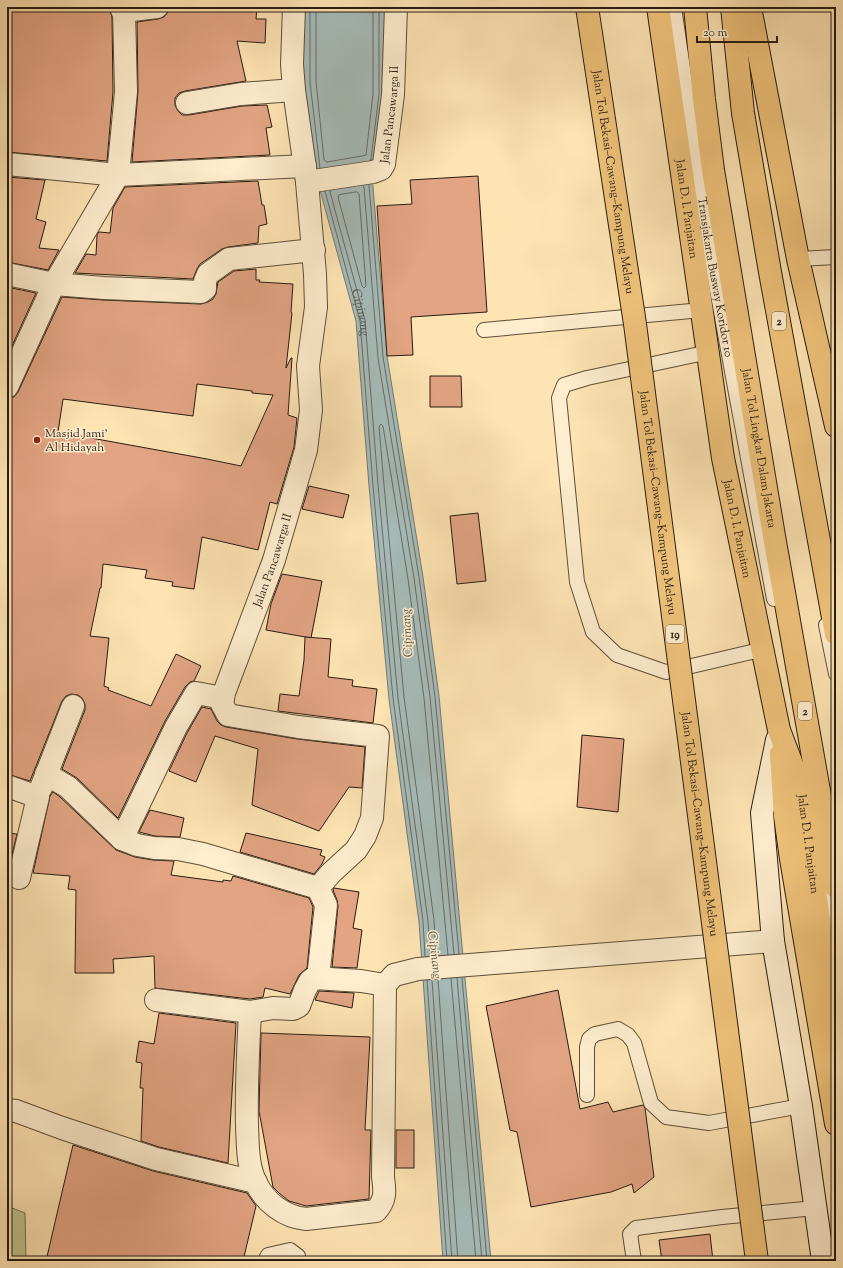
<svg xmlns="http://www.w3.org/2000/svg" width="843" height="1268" viewBox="0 0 843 1268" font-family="'Sorts Mill Goudy',serif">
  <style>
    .green { fill: #c0c48c; stroke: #74704e }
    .water { fill: #a6bbb9; stroke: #737b75 }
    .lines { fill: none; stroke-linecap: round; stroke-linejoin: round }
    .shore { stroke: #666c64; stroke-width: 1 }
    .building { fill: #e2a483; stroke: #271c10; fill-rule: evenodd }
    .lane-casing { stroke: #5d4e39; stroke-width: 16 }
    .street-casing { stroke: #5d4e39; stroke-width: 24 }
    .secondary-casing { stroke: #271c10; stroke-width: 24 }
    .highway-casing { stroke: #271c10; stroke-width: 24 }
    .lane { stroke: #feedce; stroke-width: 14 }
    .street { stroke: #feedce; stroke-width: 22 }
    .secondary { stroke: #feedce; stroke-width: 22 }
    .highway { stroke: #efc27a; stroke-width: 22 }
    .highway-bridge-casing { stroke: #271c10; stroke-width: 24; stroke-linecap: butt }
    .highway-bridge { stroke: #efc27a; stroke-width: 22 }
    .poi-dot { fill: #8f2418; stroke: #feedce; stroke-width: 1.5 }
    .labels { text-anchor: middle; stroke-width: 3; stroke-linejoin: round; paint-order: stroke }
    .shield { fill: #feedce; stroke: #685b49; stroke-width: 1 }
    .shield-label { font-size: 11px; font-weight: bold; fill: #271c10 }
    .street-label { font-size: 12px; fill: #271c10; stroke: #feedce }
    .poi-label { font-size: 12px; fill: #271c10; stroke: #feedce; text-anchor: start }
    .water-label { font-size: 13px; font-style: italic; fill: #53544b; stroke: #feedce }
  </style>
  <rect width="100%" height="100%" fill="#fee4b3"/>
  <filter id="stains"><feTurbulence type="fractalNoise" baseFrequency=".005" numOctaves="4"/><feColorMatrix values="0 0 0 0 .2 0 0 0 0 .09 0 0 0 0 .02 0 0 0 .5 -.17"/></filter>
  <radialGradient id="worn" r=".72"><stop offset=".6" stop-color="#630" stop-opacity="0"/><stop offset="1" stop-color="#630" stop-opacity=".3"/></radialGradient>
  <path class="green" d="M7 1206 25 1213 26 1261H7Z"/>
  <g class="water">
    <path d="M301 7H388L380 166 312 179 301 51Z"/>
    <path d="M372 175 387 356 423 577 439 696 491 1261H443L419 922 389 699 369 486 356 321 318 183Z"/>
  </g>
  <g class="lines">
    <g class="shore">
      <path d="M310 7V82L320 168"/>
      <path d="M316 7V81L324 160 327 162 362 156 366 155 373 94V7"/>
      <path d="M370 160 371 159 379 94V7"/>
      <path d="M369 185 383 357 419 577 435 697 459 954"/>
      <path d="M363 186 364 187 378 358 414 578 430 697 454 954"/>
      <path d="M325 191 360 321 373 486 393 698 423 921 425 956"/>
      <path id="s1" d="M331 191 330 192 365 320 378 485 398 698 428 921 430 956"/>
      <path d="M357 192 359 194 366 286 364 288 362 286 338 197 339 195Z"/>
      <path d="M436 956 434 920 404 697 384 485 379 427 381 424 383 426 408 579 424 698 448 955"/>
      <path d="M451 978 476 1261"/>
      <path d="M457 978 482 1261"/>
      <path d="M462 978 487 1261"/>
      <path d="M438 979 458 1261"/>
      <path d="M427 980 447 1261"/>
      <path d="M432 980 452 1261"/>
    </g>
  </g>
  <g class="building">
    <path d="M7 7H109L112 17 113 92 107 161 7 152Z"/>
    <path d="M169 7H257L256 19H266L265 43 237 41 246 81 185 91 179 93 175 98V105L178 111 182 115H189L242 106 267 105 272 127 266 128 270 155 132 162 138 92 137 22 158 19 164 17 168 12Z"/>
    <path d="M478 176 487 312 411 317 413 355 387 356 377 206 412 204 410 180Z"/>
    <path d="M7 177 45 180 36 219 46 222 39 248 59 250 48 270 7 262Z"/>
    <path d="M258 181 262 205H264L267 224 259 226 258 243 228 247 222 249 200 264 197 269 193 279 75 273 86 254 96 255 97 235 99 232 110 233 113 208 125 187Z"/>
    <path d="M256 269V280H260L259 282 293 284 291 312 292 313 286 368 291 358H292L288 415 297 418 294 447 277 504 270 502 258 550 202 537 194 589 172 586 173 582 145 578 147 570 103 564 101 588H100L90 636 109 638 104 686 109 688 108 690 151 706 176 654 201 666 194 681 190 682 185 687 165 721 118 818 77 778 62 769 85 710V704L82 698 78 695 71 694 66 696 62 701 30 781 7 774V399L14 397 18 392 62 297 103 300 201 304 208 302 213 299 216 294 218 282 234 271ZM197 384 252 391V393L273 395 241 466 207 459 58 432 63 399 193 416Z"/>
    <path d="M7 287 36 293 7 357Z"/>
    <path d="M430 376H461L462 407H430Z"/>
    <path d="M309 486 349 495 343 518 302 509Z"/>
    <path d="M478 513 486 581 457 584 450 516Z"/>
    <path d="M282 574 322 581 311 638 266 630 271 604Z"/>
    <path d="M305 637 331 639 328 677 353 680 352 686 377 689 373 723 278 711 280 694 299 696 304 660Z"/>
    <path d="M202 707 211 709 217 721 221 725 226 727 297 739 365 747 362 788 349 787 319 831 252 805 258 749 215 736 196 782 169 771 187 733Z"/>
    <path d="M582 735 624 739 618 812 577 807Z"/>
    <path d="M53 792 60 797 116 850 135 857 153 860 174 861 171 875 223 882V880L231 881 233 876 309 898 313 907 307 968 299 975 290 994 265 988 263 997 250 999 155 988 154 956 113 959 114 973H75L76 890 68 889 70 876 33 873 50 796Z"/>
    <path d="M150 810 184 818 180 837 155 836 139 832Z"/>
    <path d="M7 833 17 834 8 871 7 870Z"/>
    <path d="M246 833 322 850 320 855 325 857 322 864 314 874 240 852Z"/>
    <path d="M334 888 359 892 353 928 362 930 357 968 332 967 338 906 337 900 333 890Z"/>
    <path d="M558 990 580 1109 608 1102 613 1112 643 1105 645 1108 654 1177 634 1193 632 1184 611 1192 531 1207 517 1132 510 1130 486 1006Z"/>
    <path d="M319 991 354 993 352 1008 315 1000Z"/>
    <path d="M159 1013 236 1023 228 1163 159 1147 141 1141 143 1088H140L142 1063 136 1062 139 1041 154 1044Z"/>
    <path d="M261 1033 370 1037 365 1130H371L369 1199 306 1206 289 1201 279 1193 273 1187 259 1111Z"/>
    <rect x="396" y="1130" width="18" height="38"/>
    <path d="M73 1145 153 1171 247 1193 256 1206 243 1261H46Z"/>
    <path d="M710 1234 713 1261H662L659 1240Z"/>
  </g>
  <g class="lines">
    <defs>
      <g id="lane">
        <path id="s2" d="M674 7 710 252 774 599"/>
        <path d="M798 259 836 257"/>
        <path d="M484 330 702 310"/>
        <path d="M709 352 587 378 564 385 559 398 577 582 593 632 617 655 666 672 764 649"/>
        <path d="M826 625 836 674"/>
        <path d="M823 873 836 948"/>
        <path d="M587 1095V1047L589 1039 595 1034 618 1029 628 1035 634 1043 651 1103 666 1117 709 1123 801 1106"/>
        <path d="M265 1261 268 1255 290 1250 298 1256 299 1261"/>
        <path d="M634 1261 630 1234 636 1228 722 1217 815 1208"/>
      </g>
      <g id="street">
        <path d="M121 7 122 10 124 11 157 7"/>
        <path d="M187 103 241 94 294 90"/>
        <path d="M7 164 118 175 305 166"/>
        <path id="s3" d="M307 182 373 172 381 169 384 164 393 95 396 7"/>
        <path d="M7 274 54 284 118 175 126 92 124 11"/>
        <path d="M7 387 54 284 104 288 201 292 205 289V281L208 274 229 259 314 250"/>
        <path id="s4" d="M46 774 68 787 122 839 137 845 154 848 178 849 203 854 318 888 331 873 356 850 365 836 372 818 378 736 298 727 228 715 222 704 224 693 274 560 306 450 311 410 308 366 316 307 315 274 307 182 294 90 292 64 294 7"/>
        <path d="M7 786 38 797 19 878"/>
        <path d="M41 788 73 706"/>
        <path d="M122 839 176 727 196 693 223 698"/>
        <path d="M318 978 326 905 318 888"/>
        <path d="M156 1000 250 1012 273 1008 293 1009 299 1006 305 990 310 981 314 978 361 981 385 985"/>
        <path d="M250 1012C248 1050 246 1088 247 1126 248 1145 247 1165 256 1183 265 1202 284 1217 306 1219L376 1211C386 1200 385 1191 383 1177L385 985 394 975 418 969 773 941"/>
        <path d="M7 1110 16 1111 62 1128 156 1159 256 1182"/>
      </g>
      <path id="secondary" d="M777 740 762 813 773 941 801 1106 823 1261"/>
      <g id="highway">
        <path id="s5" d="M658 7 723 458 779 730 801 788 836 1045"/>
        <path id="s6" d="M695 7 704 99 713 170 774 536 836 887"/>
        <path d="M732 7 743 113 770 272 836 634"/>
        <path d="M750 7 798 259 836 426"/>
        <path d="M781 754 785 816 791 859 836 1124"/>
      </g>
    </defs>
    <use href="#lane" class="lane-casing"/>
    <use href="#street" class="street-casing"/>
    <use href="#secondary" class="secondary-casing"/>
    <use href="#highway" class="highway-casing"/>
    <use href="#lane" class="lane"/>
    <use href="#street" class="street"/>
    <use href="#secondary" class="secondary"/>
    <use href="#highway" class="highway"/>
    <defs>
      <g id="highway-bridge">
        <path id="s7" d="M587 7 635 324 757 1261"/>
      </g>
    </defs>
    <use href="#highway-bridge" class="highway-bridge-casing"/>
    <use href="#highway-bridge" class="highway-bridge"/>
  </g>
  <circle class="poi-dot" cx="37" cy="440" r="4"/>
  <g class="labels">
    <g class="shield">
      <rect x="772" y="312" width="14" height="18" rx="3"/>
      <rect x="666" y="625" width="18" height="18" rx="3"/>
      <rect x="798" y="702" width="14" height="18" rx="3"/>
    </g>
    <g class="shield-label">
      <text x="779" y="325">2</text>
      <text x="675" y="638">19</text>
      <text x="805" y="715">2</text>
    </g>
    <g class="street-label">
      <text dy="4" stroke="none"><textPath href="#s3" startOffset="131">Jalan Pancawarga II</textPath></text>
      <text dy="4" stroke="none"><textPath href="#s7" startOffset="177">Jalan Tol Bekasi–Cawang–Kampung Melayu</textPath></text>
      <text dy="4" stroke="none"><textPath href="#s5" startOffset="204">Jalan D. I. Panjaitan</textPath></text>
      <text dy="4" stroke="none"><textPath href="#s2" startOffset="273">Transjakarta Busway Koridor 10</textPath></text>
      <text dy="4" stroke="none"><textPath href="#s6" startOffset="446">Jalan Tol Lingkar Dalam Jakarta</textPath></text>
      <text dy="4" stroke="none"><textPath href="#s7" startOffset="501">Jalan Tol Bekasi–Cawang–Kampung Melayu</textPath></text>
      <text dy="4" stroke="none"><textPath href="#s5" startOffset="528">Jalan D. I. Panjaitan</textPath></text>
      <text dy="4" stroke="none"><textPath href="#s4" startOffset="792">Jalan Pancawarga II</textPath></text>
      <text dy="4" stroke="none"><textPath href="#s7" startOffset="825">Jalan Tol Bekasi–Cawang–Kampung Melayu</textPath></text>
      <text dy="4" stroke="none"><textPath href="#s5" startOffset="852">Jalan D. I. Panjaitan</textPath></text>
    </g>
    <g class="poi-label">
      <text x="45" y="437">Masjid Jami'<tspan x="45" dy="14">Al Hidayah</tspan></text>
    </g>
    <g class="water-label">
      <text dy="5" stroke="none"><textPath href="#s1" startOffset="126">Cipinang</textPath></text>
      <text transform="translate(406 633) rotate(-93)" y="5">Cipinang</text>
      <text transform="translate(436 955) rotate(83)" y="5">Cipinang</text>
    </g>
  </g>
  <rect width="843" height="1268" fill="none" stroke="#fee4b3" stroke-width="24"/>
  <rect x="8" y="8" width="827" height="1252" fill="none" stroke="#271c10" stroke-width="2"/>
  <rect x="12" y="12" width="819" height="1244" fill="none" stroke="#271c10"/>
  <path d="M697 36v6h80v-6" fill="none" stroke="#271c10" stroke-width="2"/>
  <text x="703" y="36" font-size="12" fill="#271c10" stroke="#feedce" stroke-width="3" paint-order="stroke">20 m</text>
  <rect width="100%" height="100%" filter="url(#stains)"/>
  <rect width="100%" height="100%" fill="url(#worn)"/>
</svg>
